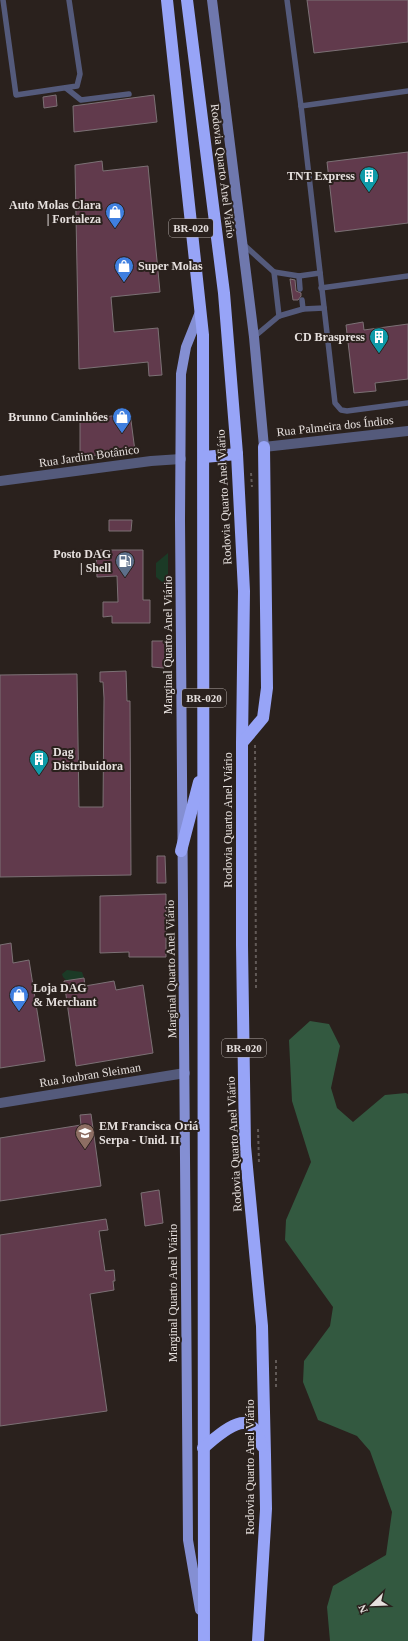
<svg xmlns="http://www.w3.org/2000/svg" width="408" height="1641" viewBox="0 0 408 1641" font-family="'Times New Roman',serif">
  <style>
    .green { fill: #1b3a26 }
    .forest { fill: #335940 }
    .building { fill: #613a4c; stroke: #7c7175 }
    .lines { fill: none; stroke-linecap: round; stroke-linejoin: round }
    .path { stroke: #625a57; stroke-width: 2; stroke-dasharray: 3 3; stroke-linecap: butt }
    .lane { stroke: #545a7b; stroke-width: 5.5 }
    .street { stroke: #545a7b; stroke-width: 10 }
    .secondary { stroke: #6f78ad; stroke-width: 10 }
    .primary { stroke: #848fd3; stroke-width: 10 }
    .highway { stroke: #97a4f7; stroke-width: 12 }
    .labels { text-anchor: middle; stroke-width: 4; stroke-linejoin: round; paint-order: stroke }
    .shield { fill: #2a211d; stroke: #aea7a4; stroke-width: 1 }
    .shield-label { font-size: 11px; font-weight: bold; fill: #e6e0de }
    .street-label { font-size: 12px; fill: #e6e0de; stroke: #2a211d }
    .poi-label { font-size: 12px; font-weight: bold; fill: #e6e0de; stroke: #2a211d; text-anchor: end }
  </style>
  <rect width="100%" height="100%" fill="#2a211d"/>
  <g class="green">
    <path d="M168 553V587L156 577V563Z"/>
    <path d="M67 970 82 972 84 978 67 981 63 977 62 974Z"/>
  </g>
  <path class="forest" d="M310 1021 329 1024 340 1046 331 1088 337 1108 353 1122 385 1095 406 1093 408 1094V1641H330L327 1607 333 1586 386 1555 392 1512 370 1451 357 1436 318 1420 303 1382 304 1361 330 1326 333 1307 285 1240 286 1220 311 1162 292 1101 289 1040Z"/>
  <g class="building">
    <path d="M307 0H408V42L314 53Z"/>
    <path d="M56 95 57 106 44 108 43 97Z"/>
    <path d="M154 95 157 122 74 132 73 106Z"/>
    <path d="M408 152V223L335 232 327 162Z"/>
    <path d="M102 161 103 171 148 166 160 292 111 297 114 332 158 328 162 375 149 376 148 362 79 369 75 165Z"/>
    <path d="M290 279 295 280 296 291 301 293V296L298 300H293Z"/>
    <path d="M363 322 364 330 408 324V379L375 383 376 391 354 393 346 325Z"/>
    <path d="M130 413 135 451 80 457V421Z"/>
    <path d="M109 520H132L131 531H109Z"/>
    <path d="M96 550H143V600H150V623H112V616L103 617V602H118L117 576 97 577Z"/>
    <path d="M152 641H165L164 668 152 667Z"/>
    <path d="M126 671 127 701H130L131 875 0 877V675L77 674 79 807H103L104 698 103 682H100V672Z"/>
    <path d="M157 856H165L166 883H157Z"/>
    <path d="M166 894V957H129V952L100 953V896Z"/>
    <path d="M11 943 13 963 29 960 45 1061 0 1068V945Z"/>
    <path d="M84 978 85 986 114 981 116 990 143 985 153 1053 76 1066 64 981Z"/>
    <path d="M91 1114 101 1186 0 1201V1138L81 1125 80 1115Z"/>
    <path d="M159 1190 163 1223 145 1226 141 1193Z"/>
    <path d="M106 1219 108 1230 99 1231 105 1271 114 1270 115 1281H113L114 1290 90 1294 107 1411 0 1426V1235Z"/>
  </g>
  <g class="lines">
    <g class="path">
      <path d="M251 473 252 487"/>
      <path d="M255 745 256 989"/>
      <path d="M258 1129 259 1163"/>
      <path d="M276 1360V1390"/>
    </g>
    <g class="lane">
      <path d="M3 0 16 95 77 86 80 74 69 0"/>
      <path d="M287 0 301 106 335 403 341 410 347 411 408 403"/>
      <path d="M66 88 81 100 129 94"/>
      <path d="M301 106 408 91"/>
      <path d="M243 244 274 272 299 276 320 273"/>
      <path d="M274 272 279 316"/>
      <path d="M299 276 300 289"/>
      <path d="M321 288 408 276"/>
      <path d="M303 309 324 308"/>
      <path d="M254 337 279 316 303 309 302 300"/>
    </g>
    <g class="street">
      <path d="M264 447 408 431"/>
      <path d="M0 481 151 461 181 459"/>
      <path d="M0 1103 185 1073"/>
    </g>
    <path class="secondary" d="M212 0 254 337 264 447"/>
    <path class="primary" d="M200 312 186 347 181 374 180 520 188 1540 200 1610"/>
    <g class="highway">
      <path d="M167 0 203 335 204 1641"/>
      <path d="M187 0 224 293 237 454 244 591 242 743V945L245 1146 262 1326 265 1455 266 1509 258 1641"/>
      <path d="M204 457 237 454"/>
      <path d="M242 743 263 718 267 688 264 447"/>
      <path d="M181 851 199 782"/>
      <path d="M203 1448C212 1441 237 1416 250 1425 257 1429 259 1439 262 1446"/>
    </g>
  </g>
  <defs>
    <symbol id="building-pin" viewBox="-11 -11 22 30"><path d="M0 17L-7.5 6A9.5 9.5 0 1 1 7.5 6Z" fill="#0f9aa8" stroke="#2a211d"/><path d="M-4-6H4V6H1V3H-1V6H-4ZM-2.5-4.3h1.7v1.8h-1.7ZM.8-4.3h1.7v1.8H.8ZM-2.5-1h1.7V.8h-1.7ZM.8-1h1.7V.8H.8Z" fill="#fff"/></symbol>
    <symbol id="shop-pin" viewBox="-11 -11 22 30"><path d="M0 17L-7.5 6A9.5 9.5 0 1 1 7.5 6Z" fill="#3f7fe0" stroke="#2a211d"/><path d="M-5-2.5h2.3a2.7 3.5 0 0 1 5.4 0H5L5.5 6h-11ZM-1.5-2.5h3a1.5 2.3 0 0 0-3 0Z" fill="#fff"/></symbol>
    <symbol id="fuel-pin" viewBox="-11 -11 22 30"><path d="M0 17L-7.5 6A9.5 9.5 0 1 1 7.5 6Z" fill="#5c6f8a" stroke="#2a211d"/><path d="M-5.5-6h7V0h2V4h1.3V-2.5L3-4.5l.8-.8L6-3V5H2.5V1h-1V6h-7ZM-4.2-4.7v3.2H.2V-4.7Z" fill="#fff"/></symbol>
    <symbol id="school-pin" viewBox="-11 -11 22 30"><path d="M0 17L-7.5 6A9.5 9.5 0 1 1 7.5 6Z" fill="#8d6e63" stroke="#2a211d"/><path d="M0-5L7-2L0 1L-7-2ZM-4 1L0 2.5L4 1V4Q0 6-4 4Z" fill="#fff"/></symbol>
  </defs>
  <g fill-rule="evenodd">
    <use href="#building-pin" x="358" y="165" width="22" height="30"/>
    <use href="#shop-pin" x="104" y="201" width="22" height="30"/>
    <use href="#shop-pin" x="113" y="255" width="22" height="30"/>
    <use href="#building-pin" x="368" y="326" width="22" height="30"/>
    <use href="#shop-pin" x="111" y="406" width="22" height="30"/>
    <use href="#fuel-pin" x="114" y="550" width="22" height="30"/>
    <use href="#building-pin" x="28" y="748" width="22" height="30"/>
    <use href="#shop-pin" x="8" y="984" width="22" height="30"/>
    <use href="#school-pin" x="74" y="1122" width="22" height="30"/>
  </g>
  <g class="labels">
    <g class="shield">
      <rect x="169" y="219" width="44" height="18" rx="3"/>
      <rect x="182" y="689" width="44" height="18" rx="3"/>
      <rect x="222" y="1039" width="44" height="18" rx="3"/>
    </g>
    <g class="shield-label">
      <text x="191" y="232">BR-020</text>
      <text x="204" y="702">BR-020</text>
      <text x="244" y="1052">BR-020</text>
    </g>
    <g class="street-label">
      <text transform="translate(223 171) rotate(83)" y="4">Rodovia Quarto Anel Viário</text>
      <text transform="translate(335 426) rotate(-6)" y="4">Rua Palmeira dos Índios</text>
      <text transform="translate(89 456) rotate(-8)" y="4">Rua Jardim Botânico</text>
      <text transform="translate(224 497) rotate(-93)" y="4">Rodovia Quarto Anel Viário</text>
      <text transform="translate(168 645) rotate(-90)" y="4">Marginal Quarto Anel Viário</text>
      <text transform="translate(228 820) rotate(-90)" y="4">Rodovia Quarto Anel Viário</text>
      <text transform="translate(171 969) rotate(-91)" y="4">Marginal Quarto Anel Viário</text>
      <text transform="translate(90 1075) rotate(-9)" y="4">Rua Joubran Sleiman</text>
      <text transform="translate(234 1144) rotate(-93)" y="4">Rodovia Quarto Anel Viário</text>
      <text transform="translate(173 1293) rotate(-90)" y="4">Marginal Quarto Anel Viário</text>
      <text transform="translate(250 1467) rotate(-90)" y="4">Rodovia Quarto Anel Viário</text>
    </g>
    <g class="poi-label">
      <text x="355" y="180">TNT Express</text>
      <text x="101" y="209">Auto Molas Clara<tspan x="101" dy="14">| Fortaleza</tspan></text>
      <text x="138" y="270" text-anchor="start">Super Molas</text>
      <text x="365" y="341">CD Braspress</text>
      <text x="108" y="421">Brunno Caminhões</text>
      <text x="111" y="558">Posto DAG<tspan x="111" dy="14">| Shell</tspan></text>
      <text x="53" y="756" text-anchor="start">Dag<tspan x="53" dy="14">Distribuidora</tspan></text>
      <text x="33" y="992" text-anchor="start">Loja DAG<tspan x="33" dy="14">&amp; Merchant</tspan></text>
      <text x="99" y="1130" text-anchor="start">EM Francisca Oriá<tspan x="99" dy="14">Serpa - Unid. II</tspan></text>
    </g>
  </g>
  <g transform="translate(372 1605) rotate(247)" stroke="#2a211d" stroke-width="3" paint-order="stroke">
  <path d="M0-3L7 15L0 10L-7 15Z" fill="#e6e0de"/>
  <text y="-6" font-size="11" font-weight="bold" text-anchor="middle" fill="#e6e0de">N</text>
  </g>
</svg>
